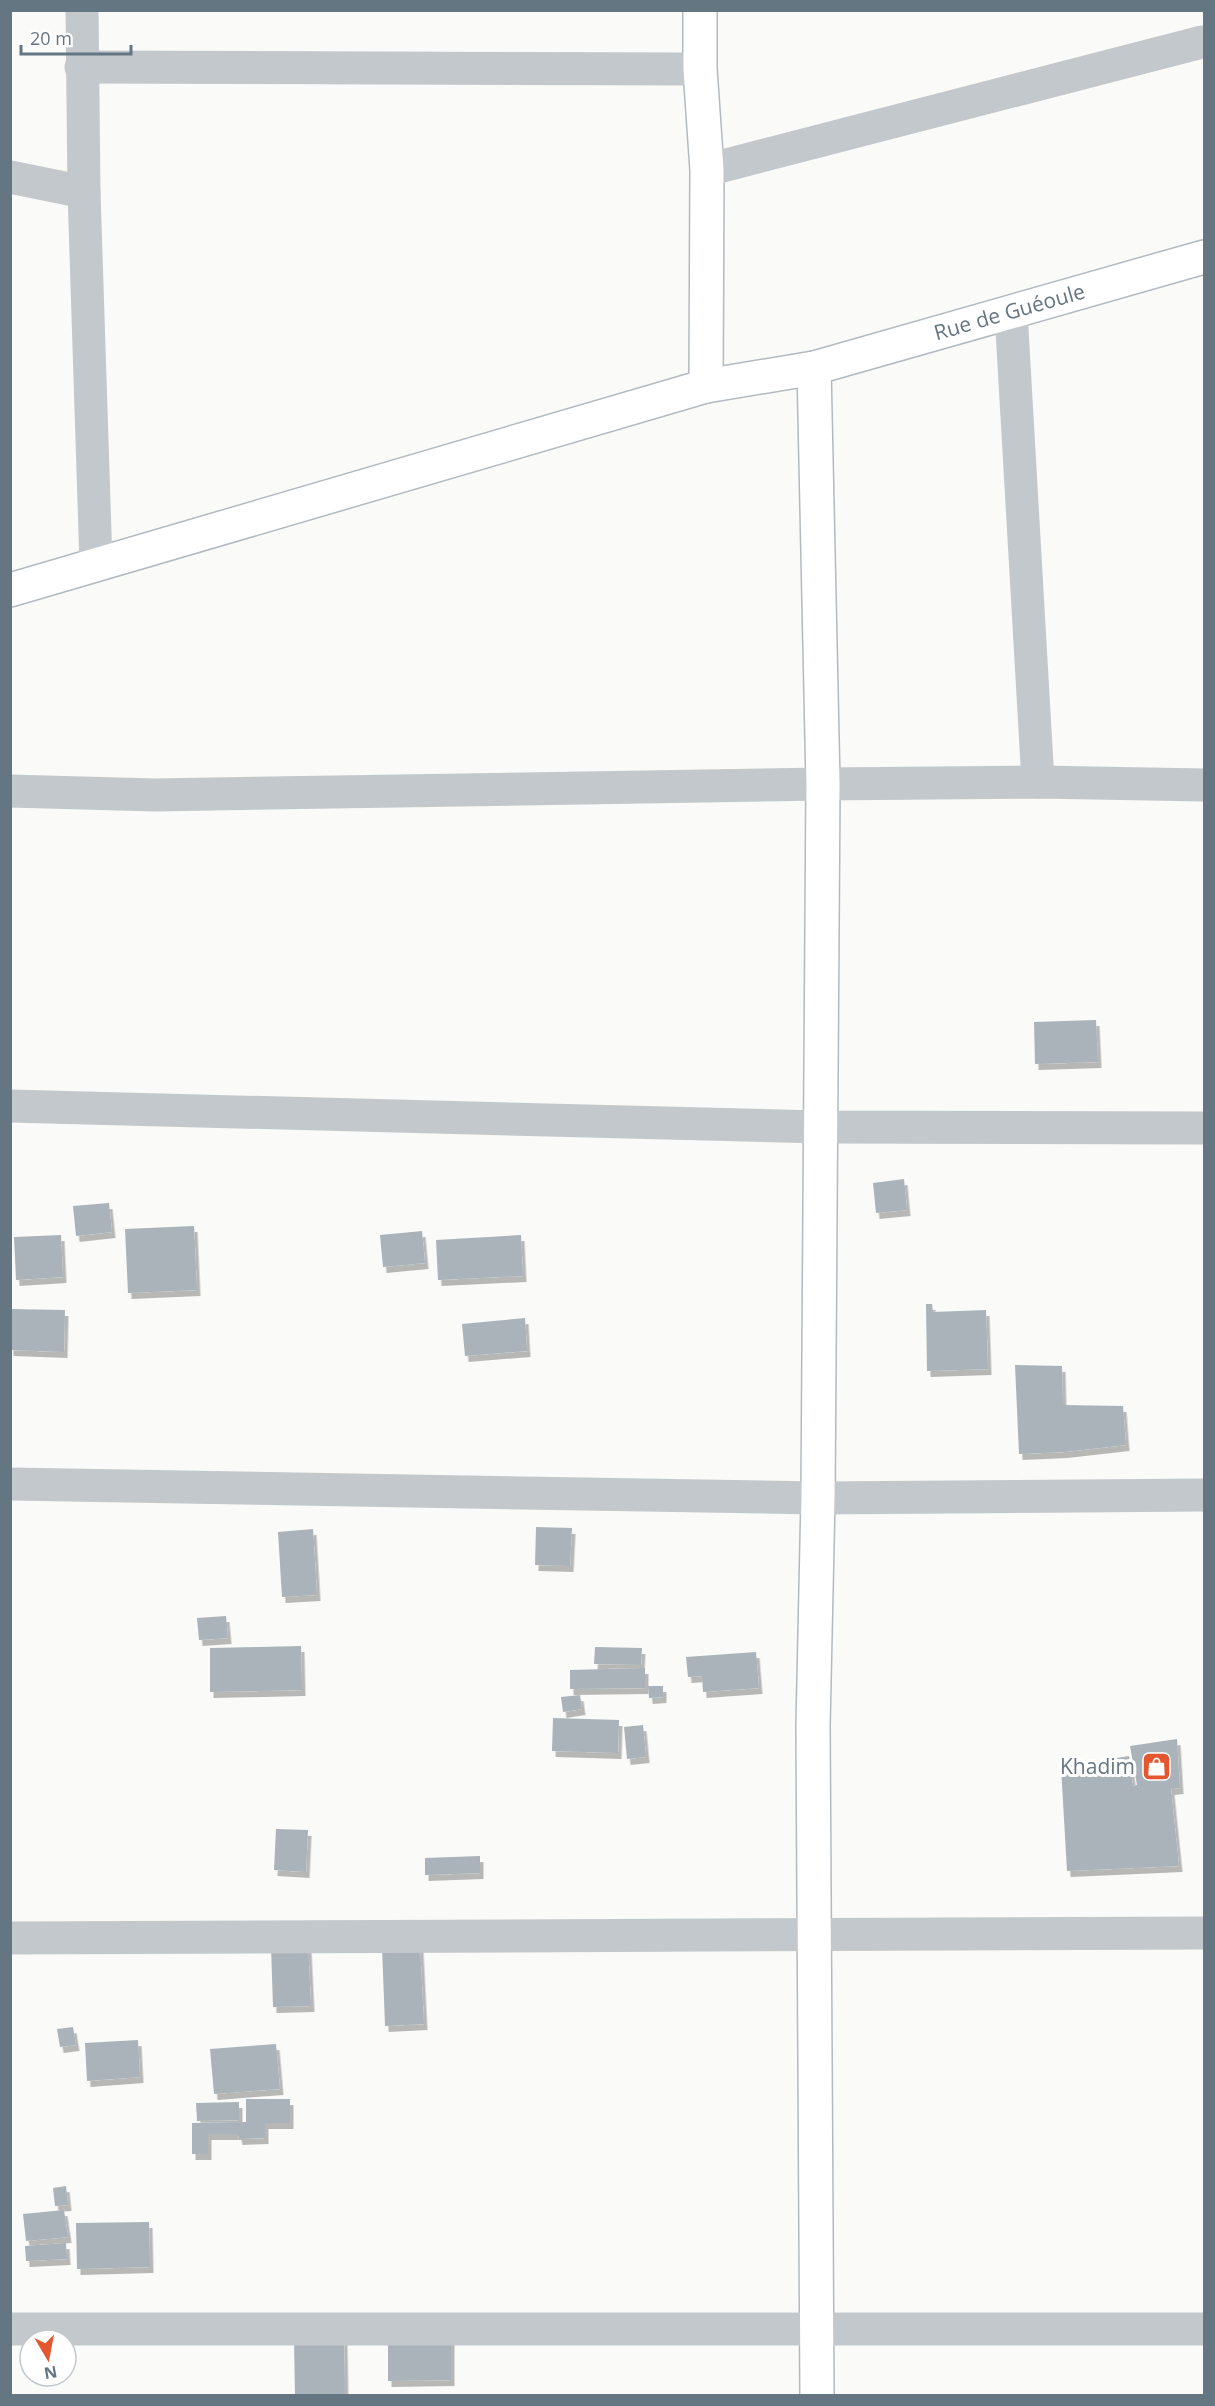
<svg xmlns="http://www.w3.org/2000/svg" width="1215" height="2406" viewBox="0 0 1215 2406" font-family="'Open Sans',sans-serif">
  <style>
    .building { fill: #aab3b9; filter: url(#shadow) }
    .lines { fill: none; stroke-linecap: round; stroke-linejoin: round }
    .secondary-casing { stroke: #b3babf; stroke-width: 36 }
    .street { stroke: #c3c8cc; stroke-width: 33 }
    .secondary { stroke: #fff; stroke-width: 33 }
    .labels { text-anchor: middle; stroke-width: 6; stroke-linejoin: round; paint-order: stroke }
    .street-label { font-size: 21px; fill: #657683; stroke: #fff }
    .poi-label { font-size: 21px; fill: #657683; stroke: #fff; text-anchor: end }
  </style>
  <defs>
    <filter id="shadow"><feDropShadow dx="3.5" dy="6" stdDeviation="0" flood-color="#0004"/></filter>
  </defs>
  <rect width="100%" height="100%" fill="#fafaf8"/>
  <g class="building">
    <path d="M1096 1020 1098 1062 1035 1064 1034 1022Z"/>
    <path d="M904 1179 907 1210 876 1213 873 1183Z"/>
    <path d="M109 1203 112 1232 76 1236 73 1206Z"/>
    <path d="M194 1226 197 1290 128 1293 125 1229Z"/>
    <path d="M422 1231 425 1263 383 1267 380 1235Z"/>
    <path d="M61 1235 63 1277 16 1280 14 1237Z"/>
    <path d="M521 1235 523 1276 438 1280 436 1240Z"/>
    <path d="M926 1304H932L933 1312 986 1310 988 1369 927 1371Z"/>
    <path d="M10 1309 65 1310 64 1352 10 1350Z"/>
    <path d="M525 1318 527 1351 465 1356 462 1324Z"/>
    <path d="M1015 1365 1062 1366 1063 1405 1123 1406 1126 1445 1064 1452 1019 1454Z"/>
    <path d="M536 1527 572 1528 570 1566 535 1565Z"/>
    <path d="M313 1529 317 1595 282 1597 278 1532Z"/>
    <path d="M226 1616 228 1638 199 1640 197 1618Z"/>
    <path d="M301 1646 302 1690 210 1692V1648Z"/>
    <path d="M595 1647 642 1648 641 1665 594 1664Z"/>
    <path d="M756 1652 759 1688 703 1692 702 1676 688 1677 686 1657Z"/>
    <path d="M645 1668V1688L570 1689V1670Z"/>
    <path d="M648 1686H663V1697L649 1698Z"/>
    <path d="M580 1695 582 1709 563 1712 561 1697Z"/>
    <path d="M553 1718 619 1720 618 1753 552 1751Z"/>
    <path d="M643 1725 646 1757 627 1759 624 1727Z"/>
    <path d="M1177 1739 1180 1788 1171 1789 1179 1866 1067 1871 1061 1767 1129 1756 1133 1786 1137 1785 1130 1746Z"/>
    <path d="M276 1829 308 1830 306 1872 274 1870Z"/>
    <path d="M480 1856V1873L425 1875V1858Z"/>
    <path d="M308 1945 311 2006 273 2007 271 1946Z"/>
    <path d="M420 1946 424 2024 385 2026 382 1947Z"/>
    <path d="M73 2027 76 2045 60 2047 57 2029Z"/>
    <path d="M138 2040 140 2077 87 2081 85 2043Z"/>
    <path d="M276 2044 280 2089 214 2094 210 2049Z"/>
    <path d="M246 2099H290V2123H265V2138L239 2139 238 2134H208V2154H192V2123L246 2122Z"/>
    <path d="M239 2102V2120L197 2121 196 2103Z"/>
    <path d="M66 2186 68 2205 55 2206 53 2188Z"/>
    <path d="M64 2210 68 2237 26 2241 23 2214Z"/>
    <path d="M149 2222 150 2267 77 2269 76 2223Z"/>
    <path d="M66 2243 67 2259 26 2261 25 2246Z"/>
    <path d="M344 2339 345 2396H295L294 2340Z"/>
    <path d="M451 2339V2380L388 2381V2340Z"/>
  </g>
  <g class="lines">
    <defs>
      <g id="secondary">
        <path d="M700 10V69L707 170 706 386"/>
        <path d="M814 368 823 784 818 1498 813 1726 817 2396"/>
        <path id="s1" d="M10 590 706 386 814 368 1204 257"/>
      </g>
    </defs>
    <use href="#secondary" class="secondary-casing"/>
    <g class="street">
      <path d="M82 10 84 192 96 564"/>
      <path d="M81 67 700 69"/>
      <path d="M707 170 1202 42"/>
      <path d="M10 177 84 192"/>
      <path d="M1011 312 1038 782"/>
      <path d="M10 791 155 795 823 784 1038 782 1204 785"/>
      <path d="M10 1106 819 1127 1204 1128"/>
      <path d="M10 1484 818 1498 1204 1495"/>
      <path d="M10 1938 1204 1933"/>
      <path d="M10 2329H1204"/>
    </g>
    <use href="#secondary" class="secondary"/>
  </g>
  <defs>
    <symbol id="shop-square" viewBox="-11 -11 22 22"><rect x="-9" y="-9" width="18" height="18" rx="4" fill="#e4572e" stroke="#fff"/><path d="M-5-2.5h2.3a2.7 3.5 0 0 1 5.4 0H5L5.5 6h-11ZM-1.5-2.5h3a1.5 2.3 0 0 0-3 0Z" fill="#fff"/></symbol>
  </defs>
  <g fill-rule="evenodd">
    <use href="#shop-square" x="1140" y="1750" width="33" height="33"/>
  </g>
  <g class="labels">
    <g class="street-label">
      <text dy="7" stroke="none"><textPath href="#s1" startOffset="1038">Rue de Guéoule</textPath></text>
    </g>
    <g class="poi-label">
      <text x="1135" y="1774">Khadim</text>
    </g>
  </g>
  <rect width="1215" height="2406" fill="none" stroke="#657683" stroke-width="24"/>
  <g transform="translate(48 2358) rotate(170)"><circle r="28" fill="#ffffff" stroke="#c1c8cd" stroke-width="1.5"/>
  <path d="M0-4.5L10 22L0 15L-10 22Z" fill="#e4572e"/>
  <text y="-9" font-size="16" font-weight="bold" text-anchor="middle" fill="#657683">N</text>
  </g>
  <path d="M21 45v9h110v-9" fill="none" stroke="#657683" stroke-width="3"/>
  <text x="30" y="45" font-size="18" fill="#657683" stroke="#ffffff" stroke-width="4.5" paint-order="stroke">20 m</text>
</svg>
